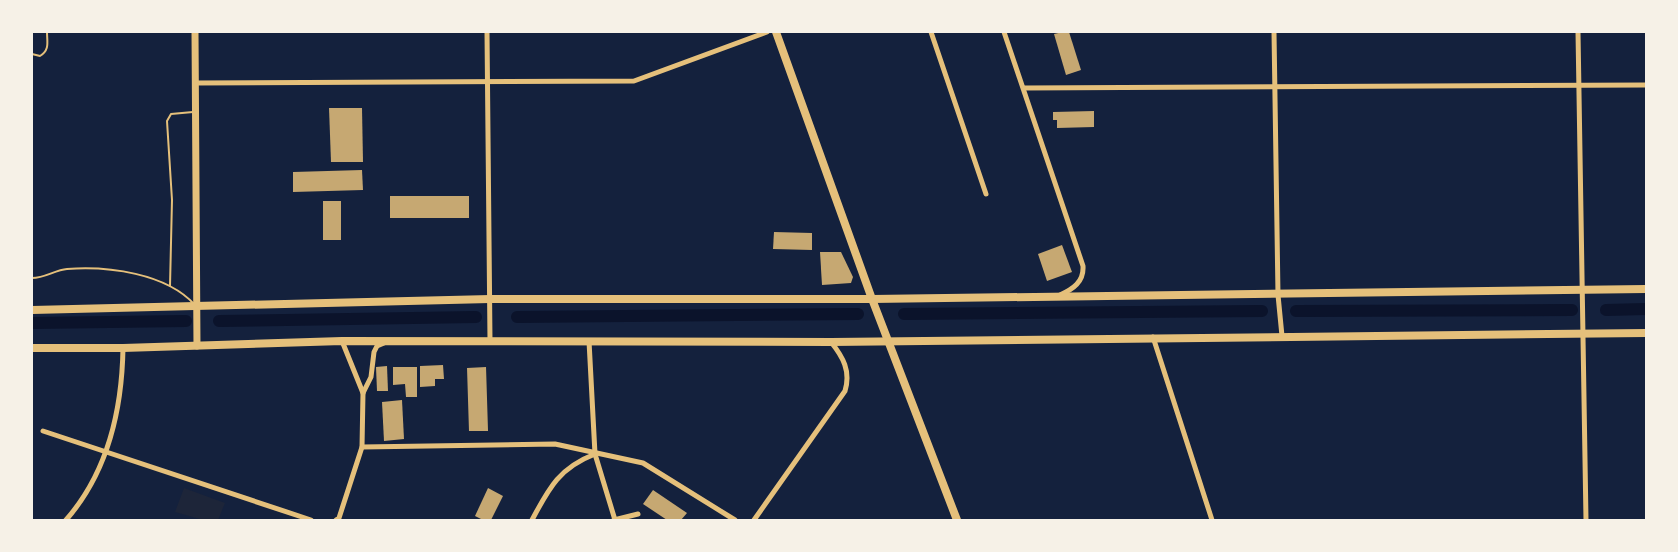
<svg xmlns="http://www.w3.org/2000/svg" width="1678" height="552" viewBox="0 0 1678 552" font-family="Karla,sans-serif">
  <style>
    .green { fill: #1d2539 }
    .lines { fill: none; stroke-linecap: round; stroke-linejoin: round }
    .canal { stroke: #0b132b; stroke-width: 12 }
    .building { fill: #c6a872 }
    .service { stroke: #e5c07b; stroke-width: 2 }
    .minor { stroke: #e5c07b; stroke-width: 5 }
    .tertiary { stroke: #e5c07b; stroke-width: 7 }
    .secondary { stroke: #e5c07b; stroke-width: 8 }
  </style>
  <rect width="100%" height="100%" fill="#14213d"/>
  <path class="green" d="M184 488 225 503 218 520H203L175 512Z"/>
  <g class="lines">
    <g class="canal">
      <path d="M1606 310 1646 309"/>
      <path d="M1296 311 1572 310"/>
      <path d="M904 314 1262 311"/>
      <path d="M517 317 858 314"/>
      <path d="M219 321 476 317"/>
      <path d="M32 323 186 321"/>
    </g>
  </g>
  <g class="building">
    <path d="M1063 32H1069L1081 70 1066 75 1054 34Z"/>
    <path d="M329 108H362L363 162H331Z"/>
    <path d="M1094 111V127L1057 128V120H1053V112Z"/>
    <path d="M362 170 363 190 293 192V172Z"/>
    <rect x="390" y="196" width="79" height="22"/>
    <rect x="323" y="201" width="18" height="39"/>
    <path d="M774 232 812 233V250L773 249Z"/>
    <path d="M1062 245 1072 272 1047 281 1038 254Z"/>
    <path d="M820 252H841L853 277 851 283 822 285Z"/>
    <path d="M443 365 444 379H435V386L420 387V366Z"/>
    <path d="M387 366 388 391H377L376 367Z"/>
    <path d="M393 367H417V397H406L405 384 393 385Z"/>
    <path d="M486 367 488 431H469L467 368Z"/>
    <path d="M402 400 404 439 384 441 382 402Z"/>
    <path d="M488 488 503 496 491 520H483L475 516Z"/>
    <path d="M653 490 687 513 681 520H667L643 504Z"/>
  </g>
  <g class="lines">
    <g class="service">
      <path d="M32 54 40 56C50 50 47 42 47 32"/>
      <path d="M32 278C45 278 55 270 67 269 108 266 166 273 195 305"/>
      <path d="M170 286 172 200 167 121 171 114 193 112"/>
    </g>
    <g class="minor">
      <path d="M487 32 490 341"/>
      <path d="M931 32 986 194"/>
      <path d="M1004 32 1083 266C1084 282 1073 289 1060 295"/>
      <path d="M1274 32 1278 295 1282 336"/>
      <path d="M1578 32 1586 520"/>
      <path d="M196 83 634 81 767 32"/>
      <path d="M1024 88 1646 85"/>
      <path d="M1153 337 1212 520"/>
      <path d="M342 341 363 393"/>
      <path d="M43 431 311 520"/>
      <path d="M362 447 555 444 643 463 735 520"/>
      <path d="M595 454 615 520"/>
      <path d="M66 520C108 472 122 410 123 348"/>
      <path d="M336 520 339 518 362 447 363 393 371 377 374 352 377 346 384 343"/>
      <path d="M532 520C549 488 559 468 595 454L589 341"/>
      <path d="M614 520 638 514"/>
      <path d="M754 520 845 391C851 371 843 357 831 342"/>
    </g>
    <path class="tertiary" d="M195 32 197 346"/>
    <g class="secondary">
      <path d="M776 32 872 299 957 520"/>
      <path d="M32 310 490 299H872L1646 289"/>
      <path d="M32 348H123L342 341 831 342 1646 333"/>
    </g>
  </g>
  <rect width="1678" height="552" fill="none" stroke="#f6f1e7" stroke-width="66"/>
</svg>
